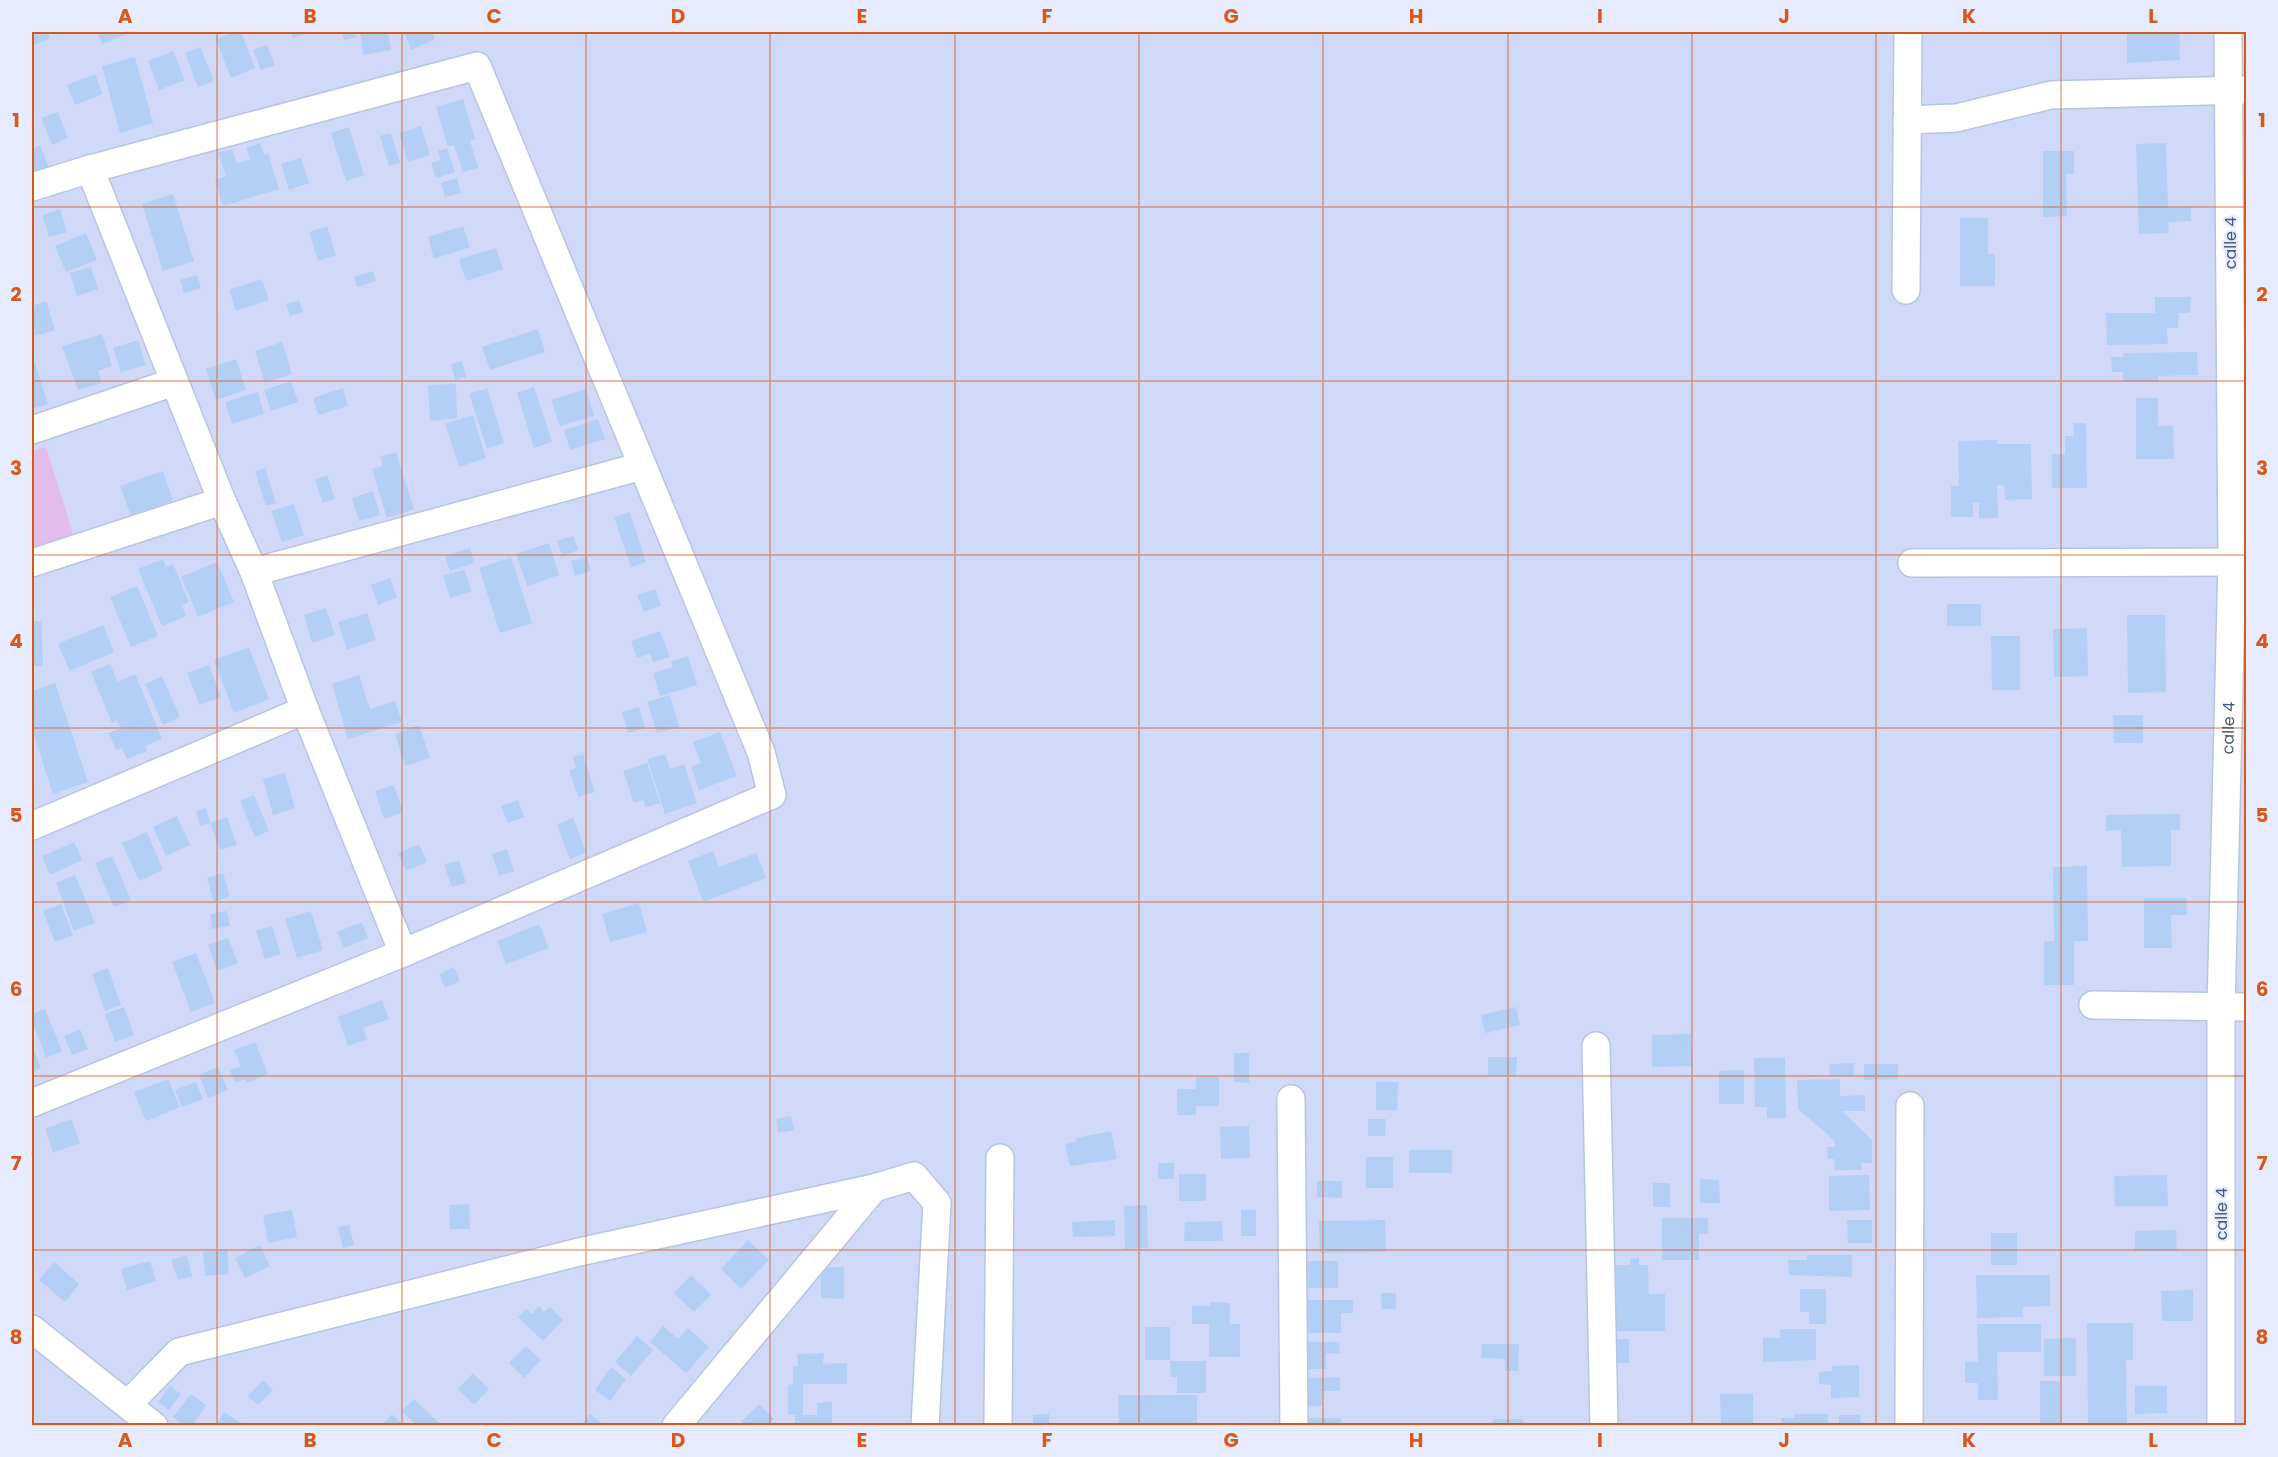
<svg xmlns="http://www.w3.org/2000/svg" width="2278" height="1457" viewBox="0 0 2278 1457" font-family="Poppins,sans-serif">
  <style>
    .residential { fill: #d0d9f8 }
    .garden { fill: #e2bdec }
    .building { fill: #b4cff5 }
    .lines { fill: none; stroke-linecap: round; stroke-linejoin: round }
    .minor-casing { stroke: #b7c5e0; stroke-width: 30 }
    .minor { stroke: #fff; stroke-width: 27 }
    .grid { fill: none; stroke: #d85917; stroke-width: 1.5; stroke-opacity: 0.55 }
    .labels { text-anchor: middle; stroke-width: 4.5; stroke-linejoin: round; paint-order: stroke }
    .street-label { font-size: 16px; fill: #455b76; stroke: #e7ebff }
    .neatline { fill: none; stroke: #d85917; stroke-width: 2 }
    .grid-label { font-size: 20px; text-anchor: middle; font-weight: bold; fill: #d85917 }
  </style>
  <rect width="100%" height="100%" fill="#dfe5fe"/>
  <rect class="residential" x="32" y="32" width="2214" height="1393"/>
  <path class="garden" d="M46 447 74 537 32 550V451Z"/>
  <g class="building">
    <path d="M32 32H47L50 38 32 46Z"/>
    <path d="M97 32H132L102 44Z"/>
    <path d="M234 32H241L255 68 231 78 216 39Z"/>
    <path d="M290 32H310L293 38Z"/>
    <path d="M342 32H356L357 38 344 40Z"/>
    <path d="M360 32H388L391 50 363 55Z"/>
    <path d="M404 32H432L435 39 411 50Z"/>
    <path d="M2127 32H2179L2180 60 2127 63Z"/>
    <path d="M267 45 275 65 261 70 253 50Z"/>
    <path d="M200 47 214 81 198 87 185 53Z"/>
    <path d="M173 51 185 80 159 90 148 61Z"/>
    <path d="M135 57 153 123 120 133 102 66Z"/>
    <path d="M95 74 103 94 75 105 67 85Z"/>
    <path d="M463 99 475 139 470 141 478 168 463 172 454 145 448 147 436 107Z"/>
    <path d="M58 112 68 138 52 145 41 118Z"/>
    <path d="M421 126 430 155 408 162 399 133Z"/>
    <path d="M349 127 364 175 346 181 331 133Z"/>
    <path d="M391 133 400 163 389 166 380 136Z"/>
    <path d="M260 143 264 155 268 153 279 189 223 206 215 180 226 176 218 153 232 149 237 163 250 159 246 148Z"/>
    <path d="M2166 143 2168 208 2191 207V221L2168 222 2169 233 2139 234 2136 144Z"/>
    <path d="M40 145 50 170 37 176 32 164V149Z"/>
    <path d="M447 148 455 172 436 178 431 163 441 160 438 151Z"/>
    <path d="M2043 151H2074V174H2066L2067 216 2043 217Z"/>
    <path d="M301 158 309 183 289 190 281 164Z"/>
    <path d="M457 178 461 193 445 197 441 183Z"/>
    <path d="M173 194 194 261 163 271 142 204Z"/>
    <path d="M60 209 67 232 49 237 42 215Z"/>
    <path d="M1960 218H1988V254H1995V286H1960Z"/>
    <path d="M327 226 336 255 318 261 309 232Z"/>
    <path d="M463 226 470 247 434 259 428 237Z"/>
    <path d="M86 233 97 260 66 272 55 246Z"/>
    <path d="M496 248 503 269 466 281 459 259Z"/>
    <path d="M91 267 98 289 77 296 70 273Z"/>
    <path d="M373 271 376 281 357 287 354 277Z"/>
    <path d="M197 275 201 288 184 293 180 280Z"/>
    <path d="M262 279 269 300 236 311 229 290Z"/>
    <path d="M2155 297H2191L2190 313H2179L2178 328H2167L2168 344 2107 345 2106 313H2155Z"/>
    <path d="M299 300 303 312 290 316 286 304Z"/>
    <path d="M46 301 55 330 35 336 32 306Z"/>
    <path d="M538 329 545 352 490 370 482 347Z"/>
    <path d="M102 334 112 366 98 371 102 383 78 390 62 346Z"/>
    <path d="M138 340 146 365 121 372 113 348Z"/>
    <path d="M282 342 292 374 265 383 255 351Z"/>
    <path d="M2197 352 2198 375 2158 376V382H2123V372H2112L2111 357H2123V353Z"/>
    <path d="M236 359 246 390 216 400 206 369Z"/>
    <path d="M462 361 466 377 455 380 451 364Z"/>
    <path d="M35 363 48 404 32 409V365Z"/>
    <path d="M291 381 298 402 271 411 264 390Z"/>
    <path d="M456 384 457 418 430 421 428 385Z"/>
    <path d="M534 387 552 442 534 448 517 393Z"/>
    <path d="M343 388 348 406 318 415 313 398Z"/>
    <path d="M487 388 504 443 487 449 469 394Z"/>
    <path d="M586 389 594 416 560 426 551 400Z"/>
    <path d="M258 392 264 414 232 424 225 402Z"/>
    <path d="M2136 398H2158V426H2173L2174 459H2136Z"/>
    <path d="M473 415 486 458 459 467 445 424Z"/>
    <path d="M598 419 605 439 570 450 564 430Z"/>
    <path d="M2073 423H2086L2087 488H2052V454H2065V436H2074Z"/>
    <path d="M1997 440V444H2031L2032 499 2005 500 2004 485H1997L1998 518H1979V503H1973V517H1951V486H1959L1958 441Z"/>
    <path d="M396 452 414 509 387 518 372 469 383 466 380 457Z"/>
    <path d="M265 468 276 503 266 506 255 471Z"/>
    <path d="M163 471 173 501 131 516 120 486Z"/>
    <path d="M327 475 335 499 323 503 315 480Z"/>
    <path d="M373 491 380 515 359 521 352 498Z"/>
    <path d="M294 504 304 535 282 542 271 511Z"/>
    <path d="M630 512 646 562 631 567 614 517Z"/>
    <path d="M573 536 578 550 562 556 557 541Z"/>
    <path d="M549 543 559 575 527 586 516 554Z"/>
    <path d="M470 548 474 563 450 571 445 556Z"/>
    <path d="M587 556 591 571 575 576 571 561Z"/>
    <path d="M511 557 532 623 500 633 479 568Z"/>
    <path d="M163 559 166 567 173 564 189 602 182 606 186 616 162 626 138 569Z"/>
    <path d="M217 562 234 602 198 617 181 577Z"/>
    <path d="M464 570 472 591 450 598 443 576Z"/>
    <path d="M390 578 397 597 378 605 371 585Z"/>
    <path d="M137 586 158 636 131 647 110 597Z"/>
    <path d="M655 589 661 605 644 612 637 595Z"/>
    <rect x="1947" y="604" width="34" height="22"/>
    <path d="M326 608 335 635 312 643 304 615Z"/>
    <path d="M367 613 376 640 347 650 338 622Z"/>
    <path d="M2127 615H2165L2166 692 2128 693Z"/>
    <path d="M32 621H41L43 666H32Z"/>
    <path d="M103 625 114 652 70 671 58 644Z"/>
    <path d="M2087 628 2088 676 2054 677 2053 629Z"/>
    <path d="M660 631 670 657 653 662 650 654 637 658 631 641Z"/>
    <path d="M1991 636H2020V690H1992Z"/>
    <path d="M249 647 269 699 234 713 214 660Z"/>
    <path d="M688 656 697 685 660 696 653 673 673 667 671 662Z"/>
    <path d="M110 664 118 682 135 674 162 739 145 746 147 751 127 759 122 748 116 750 109 733 121 728 117 720 112 723 91 672Z"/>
    <path d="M209 665 221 697 200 705 187 673Z"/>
    <path d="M359 675 370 709 395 701 402 722 348 739 332 684Z"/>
    <path d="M162 676 180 717 163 725 145 684Z"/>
    <path d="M55 683 88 782 53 794 32 729V691Z"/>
    <path d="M670 695 679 727 657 733 647 702Z"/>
    <path d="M639 707 645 728 628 733 622 712Z"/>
    <path d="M2113 715H2143V743H2114Z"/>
    <path d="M419 725 430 758 405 766 395 734Z"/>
    <path d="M720 732 737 776 699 790 691 767 701 763 693 742Z"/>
    <path d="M583 754 595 792 578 797 569 770 576 768 573 757Z"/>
    <path d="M665 754 670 769 684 764 697 803 665 814 647 759Z"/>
    <path d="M647 763 660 803 646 807 643 800 634 803 623 771Z"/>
    <path d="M285 773 295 808 273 815 263 779Z"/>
    <path d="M394 785 403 812 384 819 375 791Z"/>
    <path d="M254 795 269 831 255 837 240 801Z"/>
    <path d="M518 800 524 817 508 823 501 806Z"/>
    <path d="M206 808 210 823 200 826 196 811Z"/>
    <path d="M2180 814V830H2171V866L2122 867 2121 830 2106 831V815Z"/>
    <path d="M177 816 190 845 166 856 153 827Z"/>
    <path d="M227 817 237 845 220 850 210 823Z"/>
    <path d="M573 818 586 852 570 859 557 825Z"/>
    <path d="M147 832 163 870 139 881 122 843Z"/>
    <path d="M74 842 82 860 50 875 42 856Z"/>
    <path d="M419 844 427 862 406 871 398 853Z"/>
    <path d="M507 849 514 871 499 876 492 854Z"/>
    <path d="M713 851 719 867 756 853 766 878 703 902 688 861Z"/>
    <path d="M112 856 131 900 114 907 95 863Z"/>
    <path d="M459 860 466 883 452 887 444 865Z"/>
    <path d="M2087 866 2088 941H2074V985H2044V941H2054L2053 867Z"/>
    <path d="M223 873 230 897 214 902 207 878Z"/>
    <path d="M75 875 95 923 74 931 56 883Z"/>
    <path d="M2144 898H2186L2187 915H2171L2172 948H2144Z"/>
    <path d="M639 903 647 932 610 942 602 914Z"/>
    <path d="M61 904 73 935 55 942 43 911Z"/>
    <path d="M227 911 230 926 212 929 210 914Z"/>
    <path d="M311 911 323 950 297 958 285 919Z"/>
    <path d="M362 922 368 938 344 948 337 932Z"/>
    <path d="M539 924 549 948 506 964 497 941Z"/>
    <path d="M272 926 281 954 265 959 256 931Z"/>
    <path d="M228 938 238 963 217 971 208 945Z"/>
    <path d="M196 953 215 1003 191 1012 172 962Z"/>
    <path d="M454 967 460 981 445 988 439 974Z"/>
    <path d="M108 968 121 1005 105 1011 92 974Z"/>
    <path d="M382 1000 389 1019 363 1028 367 1039 348 1046 338 1017Z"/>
    <path d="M124 1007 134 1035 115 1042 105 1014Z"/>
    <path d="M1516 1007 1520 1025 1485 1033 1481 1015Z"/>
    <path d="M45 1009 62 1051 46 1058 32 1021V1014Z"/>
    <path d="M80 1029 88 1049 72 1055 64 1036Z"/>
    <path d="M1691 1034 1692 1066 1652 1067V1035Z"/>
    <path d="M255 1042 268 1074 247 1083 245 1079 235 1083 230 1070 241 1066 234 1050Z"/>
    <path d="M32 1046 41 1068 32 1072Z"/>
    <path d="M1234 1053H1249V1083L1234 1082Z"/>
    <path d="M1488 1057H1517L1516 1076 1488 1075Z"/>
    <path d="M1754 1058H1785L1786 1118H1767V1107H1755Z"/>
    <path d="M1854 1063V1076H1830L1829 1064Z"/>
    <path d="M1864 1064H1898V1079L1864 1080Z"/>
    <path d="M218 1067 228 1090 208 1098 199 1075Z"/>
    <path d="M1744 1070V1104H1719V1071Z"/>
    <path d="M1196 1077H1219V1106H1196V1115H1177V1089H1196Z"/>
    <path d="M168 1079 180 1107 146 1121 134 1092Z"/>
    <path d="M1840 1079V1096L1865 1095V1111H1842L1872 1140V1163H1861L1862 1170H1835L1834 1159H1828L1827 1147H1835L1834 1140 1798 1109 1797 1080Z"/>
    <path d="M196 1082 203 1099 182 1107 175 1090Z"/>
    <path d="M1376 1082H1398L1397 1110H1376Z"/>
    <path d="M791 1116 794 1130 778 1133 776 1119Z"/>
    <path d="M71 1119 80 1143 53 1153 45 1129Z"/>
    <path d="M1368 1119H1386L1385 1136H1368Z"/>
    <path d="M1249 1126 1250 1158 1221 1159 1220 1127Z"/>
    <path d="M1111 1131 1117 1159 1070 1166 1065 1144 1077 1141 1076 1138Z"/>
    <rect x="1409" y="1150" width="43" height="23"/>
    <rect x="1366" y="1157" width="27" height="31"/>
    <rect x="1158" y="1163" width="16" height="16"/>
    <rect x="1179" y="1174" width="27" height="27"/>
    <path d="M1869 1175 1870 1210 1829 1211V1176Z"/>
    <path d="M2167 1175 2168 1206H2115L2114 1176Z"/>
    <path d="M1700 1179 1719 1180 1720 1203H1700Z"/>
    <path d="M1317 1181H1342V1198L1317 1197Z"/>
    <rect x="1653" y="1183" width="17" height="24"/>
    <path d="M469 1204 470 1229H450L449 1205Z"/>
    <path d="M1147 1205 1148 1248 1125 1249 1124 1206Z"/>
    <path d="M292 1210 297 1237 268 1243 263 1215Z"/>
    <rect x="1241" y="1210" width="15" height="26"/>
    <path d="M1662 1218H1708V1234H1699V1260H1662Z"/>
    <path d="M1115 1220V1236L1073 1237 1072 1222Z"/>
    <path d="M1385 1220 1386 1252 1320 1253 1319 1221Z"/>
    <path d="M1847 1220H1872V1243H1848Z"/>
    <path d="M1222 1221 1223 1241H1184L1185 1222Z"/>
    <path d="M349 1225 354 1245 343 1248 338 1227Z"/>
    <path d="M2176 1230 2177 1251H2135V1231Z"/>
    <rect x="1991" y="1233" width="26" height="32"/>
    <path d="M748 1240 769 1260 741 1289 721 1269Z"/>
    <path d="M260 1245 270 1266 245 1278 235 1258Z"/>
    <path d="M227 1250 229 1274 205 1276 203 1252Z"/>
    <path d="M187 1255 192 1276 178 1280 171 1260Z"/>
    <path d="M1807 1255H1852V1277L1789 1275 1788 1260H1807Z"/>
    <path d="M1639 1258V1265H1648L1649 1294H1665V1331H1607V1295H1616V1265H1630V1259Z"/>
    <path d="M150 1261 156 1281 127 1290 121 1269Z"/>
    <rect x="1297" y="1261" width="41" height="27"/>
    <path d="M54 1262 79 1284 65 1302 39 1280Z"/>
    <path d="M821 1267H844V1299L821 1298Z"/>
    <path d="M691 1275 711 1295 694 1312 674 1293Z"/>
    <path d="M1976 1275H2050V1306L2023 1307V1317L1977 1318Z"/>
    <path d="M1800 1289H1826V1324H1809V1312H1800Z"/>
    <path d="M2193 1290V1321H2162L2161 1291Z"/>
    <path d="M1381 1293H1396V1309H1382Z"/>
    <path d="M1301 1300H1353V1313H1341V1333H1302Z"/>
    <path d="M1210 1302 1230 1303V1324H1240V1357H1209V1324H1192V1306H1210Z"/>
    <path d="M539 1306 544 1312 550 1307 563 1320 543 1341 518 1317 526 1309 532 1314Z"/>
    <path d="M2087 1323H2133V1360H2126L2127 1426H2088Z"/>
    <path d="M1977 1324H2041V1352H1997L1998 1400H1978V1383H1965V1362H1978Z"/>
    <path d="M663 1326 678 1339 688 1328 709 1347 686 1373 650 1342Z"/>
    <rect x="1145" y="1327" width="25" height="33"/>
    <path d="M1780 1329H1816V1360L1763 1362V1338H1780Z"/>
    <path d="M637 1336 653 1350 631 1376 615 1362Z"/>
    <path d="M2076 1338V1376H2044V1339Z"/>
    <rect x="1612" y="1339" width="17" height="24"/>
    <path d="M1303 1342H1339L1340 1354 1326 1353V1369H1304Z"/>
    <path d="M1482 1344H1519L1518 1371H1505V1359L1481 1358Z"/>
    <path d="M526 1346 541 1360 524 1378 509 1363Z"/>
    <path d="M824 1353 823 1364 847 1363V1384H803V1415H817V1403L832 1402V1426H795V1415H788V1385L793 1384V1366H798L797 1354Z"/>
    <path d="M1170 1361H1206V1393H1177V1377H1171Z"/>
    <path d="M1859 1365V1397L1831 1398V1385L1819 1384V1372L1832 1371V1366Z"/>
    <path d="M611 1367 626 1379 610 1401 595 1390Z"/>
    <path d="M473 1373 489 1389 474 1405 458 1389Z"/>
    <path d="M1340 1377V1391H1322V1406H1305L1304 1378Z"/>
    <path d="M263 1380 273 1390 258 1405 248 1396Z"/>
    <rect x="2040" y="1381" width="20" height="45"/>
    <path d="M170 1386 181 1394 169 1410 158 1402Z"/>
    <path d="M2135 1386H2167V1413L2135 1414Z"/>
    <path d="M191 1394 206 1405 192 1426H184L173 1417Z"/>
    <path d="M1720 1394H1753V1424L1721 1426Z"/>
    <path d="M1118 1395H1197V1426H1119Z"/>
    <path d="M414 1399 438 1422 435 1426H417L402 1411Z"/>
    <path d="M759 1404 774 1419 767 1426H745L741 1422Z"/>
    <path d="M224 1412 242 1424 241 1426H215Z"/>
    <path d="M392 1414 404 1426H381Z"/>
    <path d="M590 1414 605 1426H581Z"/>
    <path d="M1049 1414V1426H1033V1415Z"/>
    <path d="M1795 1414H1828V1426H1782L1781 1418H1795Z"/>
    <path d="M1839 1415H1860L1861 1426H1839Z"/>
    <rect x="1305" y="1418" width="36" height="8"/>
    <rect x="1493" y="1419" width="30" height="7"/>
  </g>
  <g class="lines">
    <defs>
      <g id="minor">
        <path d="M1907 120 1956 118 2051 95 2245 90"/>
        <path d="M90 169 222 501 254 572 305 710 403 953"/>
        <path d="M32 187 90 169 477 66 761 752 772 795 403 953 32 1103"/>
        <path d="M1906 290 1908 32"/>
        <path d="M32 430 174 382"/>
        <path d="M32 563 222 501"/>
        <path d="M1912 563 2246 562"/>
        <path d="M254 572 642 466"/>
        <path d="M32 826 305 710"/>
        <path d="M2093 1005 2246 1007"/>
        <path d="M1596 1046 1604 1426"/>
        <path d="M1291 1099 1294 1426"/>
        <path d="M32 1329 154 1426"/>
        <path d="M128 1404 179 1352 579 1252 874 1188 914 1176 937 1203 925 1426"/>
        <path d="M676 1426 874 1188"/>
        <path d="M998 1426 1000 1158"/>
        <path d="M1909 1426 1910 1106"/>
        <path id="s1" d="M2221 1426V1008L2232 562 2228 32"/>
      </g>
    </defs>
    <use href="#minor" class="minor-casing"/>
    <use href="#minor" class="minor"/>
  </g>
  <path class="grid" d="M217 32V1426M402 32V1426M586 32V1426M770 32V1426M955 32V1426M1139 32V1426M1323 32V1426M1508 32V1426M1692 32V1426M1876 32V1426M2061 32V1426M32 207H2246M32 381H2246M32 555H2246M32 728H2246M32 902H2246M32 1076H2246M32 1250H2246"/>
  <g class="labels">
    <g class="street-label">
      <text transform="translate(2230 243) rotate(-90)" y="6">calle 4</text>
      <text dy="6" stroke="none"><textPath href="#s1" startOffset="698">calle 4</textPath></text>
      <text transform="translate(2221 1214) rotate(-90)" y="6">calle 4</text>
    </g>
  </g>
  <rect width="2278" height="1457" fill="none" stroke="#e7ebff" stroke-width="66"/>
  <rect x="33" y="33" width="2212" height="1391" class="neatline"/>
  <g class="grid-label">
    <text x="125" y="23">A</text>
    <text x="310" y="23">B</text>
    <text x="494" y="23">C</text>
    <text x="678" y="23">D</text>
    <text x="862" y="23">E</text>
    <text x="1047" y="23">F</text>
    <text x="1231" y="23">G</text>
    <text x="1416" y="23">H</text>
    <text x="1600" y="23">I</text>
    <text x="1784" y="23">J</text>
    <text x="1969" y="23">K</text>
    <text x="2153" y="23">L</text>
    <text x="16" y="127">1</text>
    <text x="2262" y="127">1</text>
    <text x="16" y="301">2</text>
    <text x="2262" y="301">2</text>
    <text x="16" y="475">3</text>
    <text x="2262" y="475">3</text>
    <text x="16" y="648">4</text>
    <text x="2262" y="648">4</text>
    <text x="16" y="822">5</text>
    <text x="2262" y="822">5</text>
    <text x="16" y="996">6</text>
    <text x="2262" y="996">6</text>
    <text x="16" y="1170">7</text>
    <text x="2262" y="1170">7</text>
    <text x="16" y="1344">8</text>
    <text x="2262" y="1344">8</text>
    <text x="125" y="1447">A</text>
    <text x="310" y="1447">B</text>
    <text x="494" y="1447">C</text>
    <text x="678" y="1447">D</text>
    <text x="862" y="1447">E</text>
    <text x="1047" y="1447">F</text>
    <text x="1231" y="1447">G</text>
    <text x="1416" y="1447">H</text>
    <text x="1600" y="1447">I</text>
    <text x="1784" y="1447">J</text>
    <text x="1969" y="1447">K</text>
    <text x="2153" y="1447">L</text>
  </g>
</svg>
